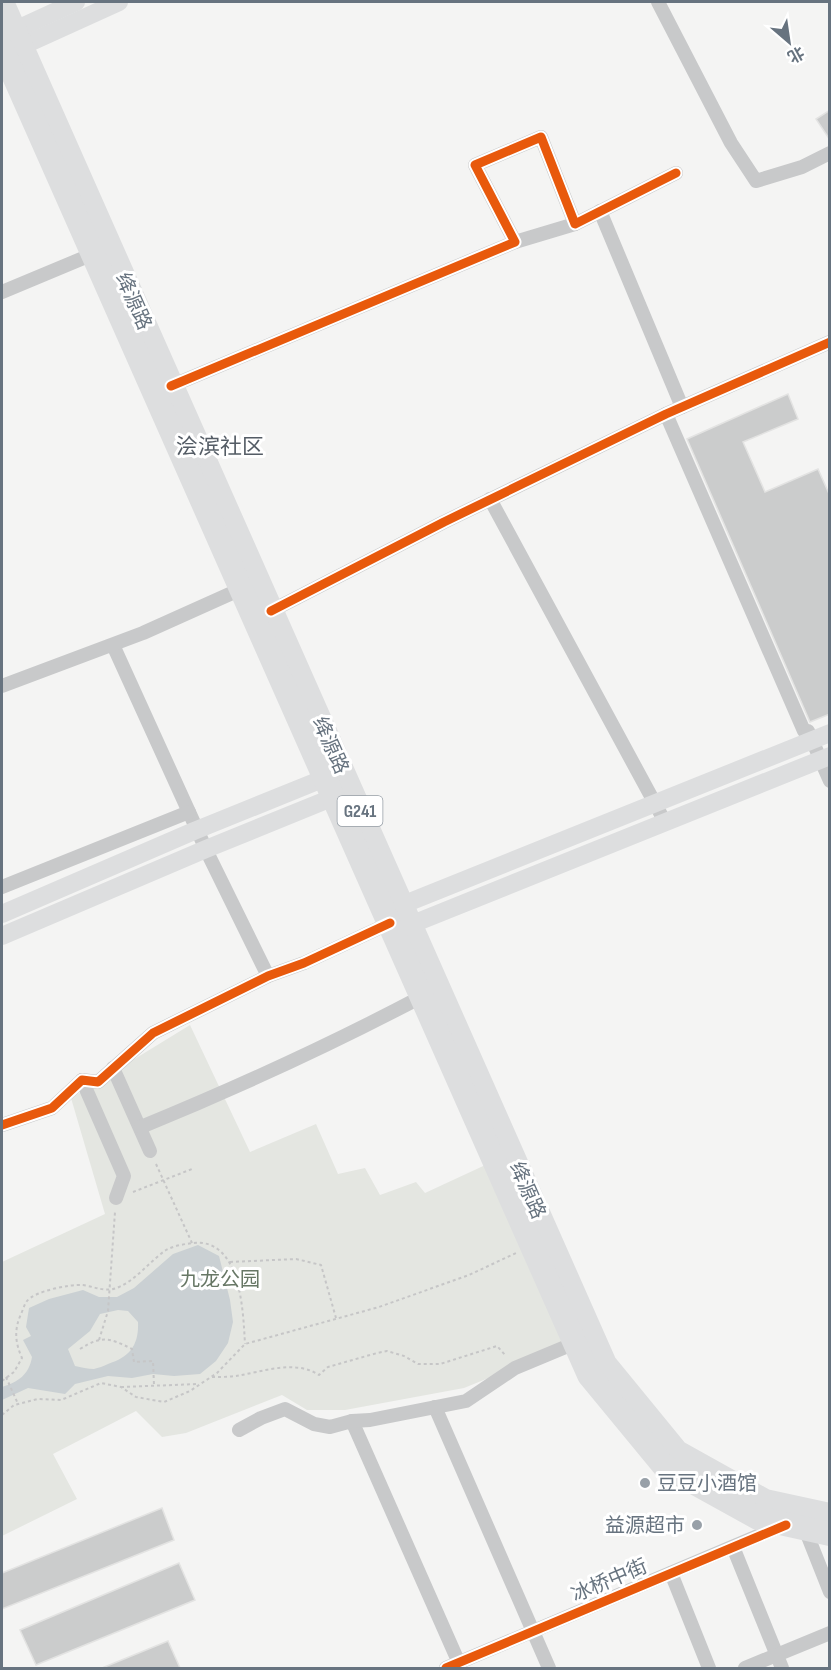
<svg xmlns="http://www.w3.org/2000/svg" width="831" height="1670" viewBox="0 0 831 1670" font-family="'Sofia Sans Condensed','Noto Sans SC',sans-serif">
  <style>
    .green { fill: #e4e6e1 }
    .water { fill: #cad0d3; fill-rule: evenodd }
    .building { fill: #cbcccc; stroke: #e3e3e2; stroke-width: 1.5 }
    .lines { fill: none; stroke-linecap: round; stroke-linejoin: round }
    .path { stroke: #c6c6c7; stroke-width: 2; stroke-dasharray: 3 3; stroke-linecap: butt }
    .street { stroke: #c8c9ca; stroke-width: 14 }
    .secondary { stroke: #dddedf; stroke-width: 18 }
    .highway { stroke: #dddedf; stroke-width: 24 }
    .cycleway-casing { stroke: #fff; stroke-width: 13 }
    .cycleway { stroke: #e8590c; stroke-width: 9 }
    .poi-dot { fill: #98a0a8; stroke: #fff; stroke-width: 2 }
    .labels { text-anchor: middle; stroke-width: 6; stroke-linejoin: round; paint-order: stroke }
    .shield { fill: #fff; stroke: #959da5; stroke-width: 1.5 }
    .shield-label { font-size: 18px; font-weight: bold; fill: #67737f }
    .street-label { font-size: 20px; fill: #67737f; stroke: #fff }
    .park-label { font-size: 20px; fill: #677765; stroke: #fff }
    .poi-label { font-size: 20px; fill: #67737f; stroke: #fff; text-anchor: start }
    .quarter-label { font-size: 22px; fill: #545c65; stroke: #fff }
  </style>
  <rect width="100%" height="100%" fill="#f4f4f3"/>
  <path class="green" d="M190 1025 250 1152 316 1124 338 1174 365 1168 380 1195 416 1182 425 1193 494 1161 575 1343 464 1388 345 1410H307L282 1395 186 1433 162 1437 136 1411 53 1454 77 1499 2 1536V1262L105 1214 71 1098Z"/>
  <path class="water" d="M198 1245 219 1256 230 1300 233 1322 228 1343 216 1361 200 1374 174 1376 153 1374 132 1378 108 1376 75 1384 65 1394 28 1388 2 1400V1387C18 1382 29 1375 32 1357L23 1340 31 1336 26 1327 29 1308 49 1299 83 1290 99 1297H117L134 1288 173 1254ZM118 1310 128 1311 138 1322C139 1345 130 1357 108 1364 104 1366 98 1368 94 1369 88 1369 81 1367 75 1366L68 1349 90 1331 100 1314Z"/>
  <g class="building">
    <path d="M830 110V140L816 119Z"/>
    <path d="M788 394 798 419 743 442 765 492 818 469 830 496V714L810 722 687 439Z"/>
    <path d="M162 1508 174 1540 2 1609V1573Z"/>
    <path d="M179 1563 195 1600 36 1665 20 1630Z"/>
    <path d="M168 1641 180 1668H102Z"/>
  </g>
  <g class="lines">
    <g class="path">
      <path d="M156 1164 192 1243"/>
      <path d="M133 1192 192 1169"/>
      <path d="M230 1262 296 1259 321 1265 336 1318"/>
      <path d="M99 1340 108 1311 115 1212"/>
      <path d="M80 1349C102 1335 110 1338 132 1349L134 1362 153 1361 154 1385"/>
      <path d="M6 1377 18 1404"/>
      <path d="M212 1377C220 1377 228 1377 236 1376 262 1372 295 1359 319 1375L328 1367 377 1353 387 1351 404 1356 418 1364H440L497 1346 506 1356"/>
      <path d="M2 1381 14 1372 22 1358C15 1342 14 1330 21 1314 23 1310 24 1305 27 1301 35 1291 70 1284 83 1285 96 1287 106 1293 119 1287 137 1279 150 1261 166 1250 173 1246 184 1244 193 1243 241 1238 243 1310 245 1344"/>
      <path d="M121 1387 199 1384"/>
      <path d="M2 1415 14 1405 38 1399 61 1400 101 1383 121 1387 136 1397 164 1402 190 1391 217 1373 245 1344 379 1307 469 1275 516 1253"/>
    </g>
    <g class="street">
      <path d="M658 2 731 143 756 181 802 167 830 153"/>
      <path d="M600 211 682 407"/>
      <path d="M515 242 575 224"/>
      <path d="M2 292 93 254"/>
      <path d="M171 386 515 242 475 165 541 137 575 224 676 173"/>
      <path d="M666 414 804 731"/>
      <path d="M490 499 665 822"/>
      <path d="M271 611 444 522 666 414 830 342"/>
      <path d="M113 645 209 856 268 976"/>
      <path d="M2 686 143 633 241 589"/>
      <path d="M808 731 830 781"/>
      <path d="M2 887 189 812"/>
      <path d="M113 1068 150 1151"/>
      <path d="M82 1080 124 1176 116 1198"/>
      <path d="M2 1125 52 1108 82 1080 98 1082 153 1033 268 976 304 963 390 923"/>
      <path d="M141 1127C236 1088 330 1045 421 997"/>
      <path d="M435 1407 549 1668"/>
      <path d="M352 1421 459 1663"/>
      <path d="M239 1430 261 1418 285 1409 314 1424 330 1427 352 1421 370 1420 466 1401 515 1368 575 1343"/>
      <path d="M805 1529 830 1592"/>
      <path d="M733 1547 782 1668"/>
      <path d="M671 1573 709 1668"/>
      <path d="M446 1668 784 1525"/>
      <path d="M745 1668 830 1633"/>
    </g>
    <g class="secondary">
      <path d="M2 36 76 2"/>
      <path d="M11 51 119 2"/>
      <path d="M402 905 830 733"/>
      <path d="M2 914 194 831 325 778"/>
      <path d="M410 925 830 756"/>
      <path d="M2 936 206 849 334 797"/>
    </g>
    <g class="highway">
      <path d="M2 2 605 1364 677 1452 765 1501 830 1515"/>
      <path d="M2 49 589 1375 664 1466 758 1518 830 1534"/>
    </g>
    <defs>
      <g id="cycleway">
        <path d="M171 386 515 242 475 165 541 137 575 224 676 173"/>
        <path d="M271 611 444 522 666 414 830 342"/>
        <path d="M2 1125 52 1108 82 1080 98 1082 153 1033 268 976 304 963 390 923"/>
        <path d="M446 1668 786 1525"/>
      </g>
    </defs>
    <use href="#cycleway" class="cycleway-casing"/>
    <use href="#cycleway" class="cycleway"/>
  </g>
  <g class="poi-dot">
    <circle cx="645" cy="1483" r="6"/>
    <circle cx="697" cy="1525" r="6"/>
  </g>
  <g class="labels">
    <rect class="shield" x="337.5" y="796" width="45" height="30" rx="4.5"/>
    <g class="shield-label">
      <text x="360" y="817">G241</text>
    </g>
    <g class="street-label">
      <text transform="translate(134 301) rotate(66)" y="7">绛源路</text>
      <text transform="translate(331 745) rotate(66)" y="7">绛源路</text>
      <text transform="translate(528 1190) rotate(66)" y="7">绛源路</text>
      <text transform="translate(609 1580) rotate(-23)" y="7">冰桥中街</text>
    </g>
    <g class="park-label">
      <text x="220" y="1286">九龙公园</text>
    </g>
    <g class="poi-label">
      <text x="657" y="1490">豆豆小酒馆</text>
      <text x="685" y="1532" text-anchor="end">益源超市</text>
    </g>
    <g class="quarter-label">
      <text x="220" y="454">浍滨社区</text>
    </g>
  </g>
  <rect width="831" height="1670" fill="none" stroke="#67737f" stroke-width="6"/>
  <g transform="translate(789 42) rotate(151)" stroke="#ffffff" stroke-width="4.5" paint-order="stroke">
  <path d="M0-4.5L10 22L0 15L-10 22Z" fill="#67737f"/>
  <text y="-9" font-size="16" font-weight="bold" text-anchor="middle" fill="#67737f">北</text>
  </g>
</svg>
